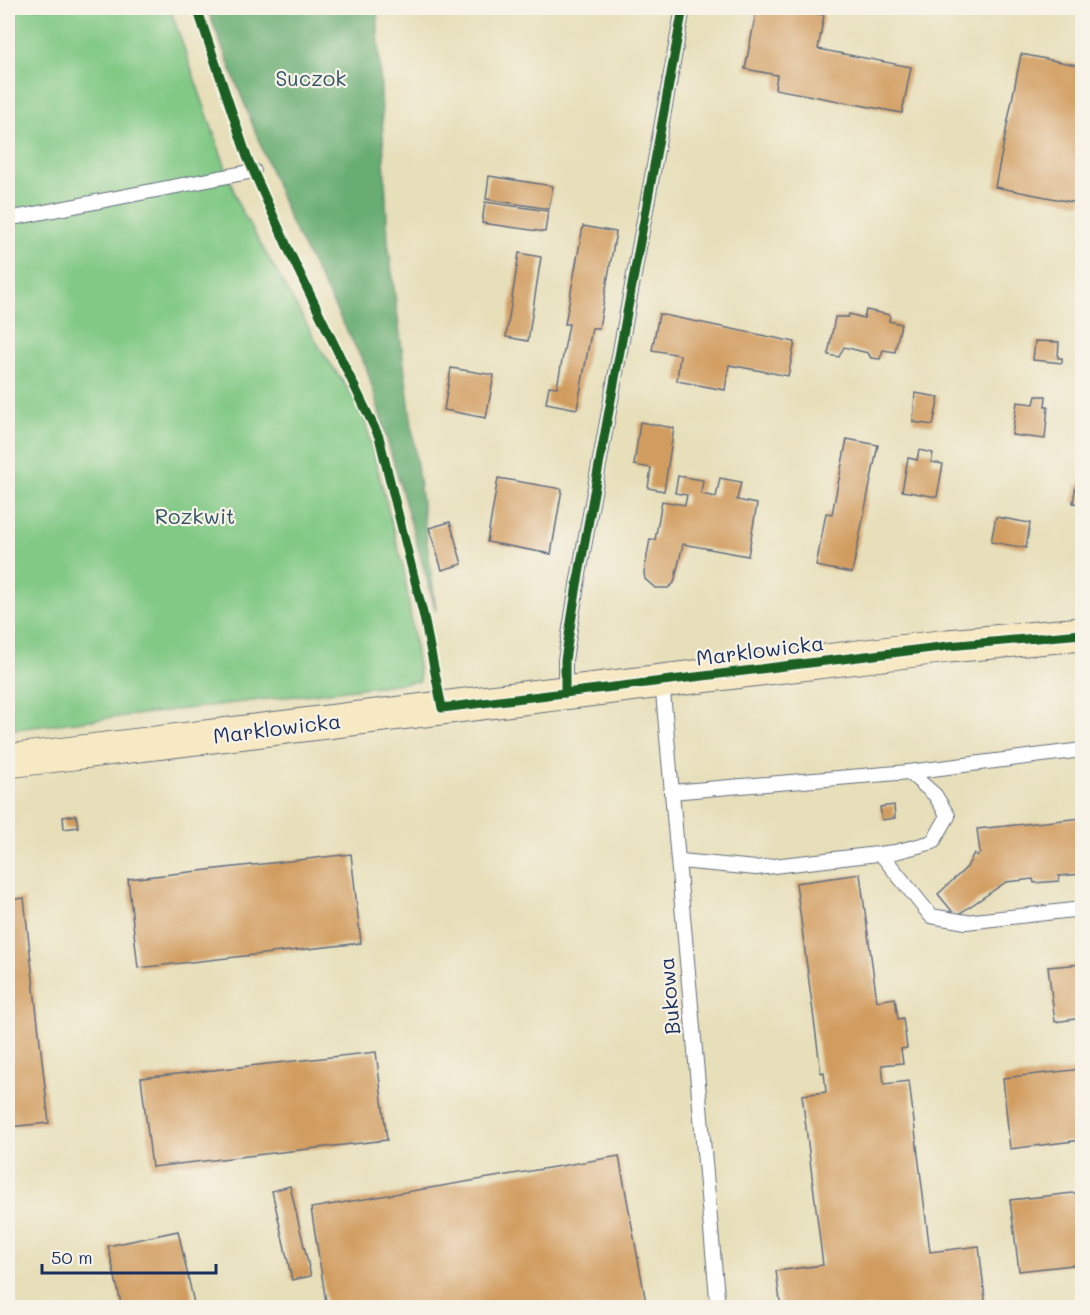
<svg xmlns="http://www.w3.org/2000/svg" width="1090" height="1315" viewBox="0 0 1090 1315" font-family="Mali,sans-serif">
  <style>
    .green { fill: #81c985; stroke: #4e7c72; stroke-width: 1.5 }
    .forest { fill: #68ad72; stroke: #426e68; stroke-width: 1.5 }
    .building { fill: #d19c5e }
    .lines { fill: none; stroke-linecap: round; stroke-linejoin: round }
    .lane-casing { stroke: #626d7e; stroke-width: 16 }
    .secondary-casing { stroke: #626d7e; stroke-width: 35 }
    .lane { stroke: #fff; stroke-width: 14 }
    .secondary { stroke: #f7e9c3; stroke-width: 33 }
    .cycleway-casing { stroke: #f7f3e8; stroke-width: 13 }
    .cycleway { stroke: #1b5e20; stroke-width: 9 }
    .labels { text-anchor: middle; stroke-width: 4.5; stroke-linejoin: round; paint-order: stroke }
    .park-label { font-size: 21px; fill: #345668; stroke: #f7f3e8 }
    .street-label { font-size: 21px; fill: #1b2f5e; stroke: #f7f3e8 }
  </style>
  <rect width="100%" height="100%" fill="#f7f3e8"/>
  <filter id="ink" filterUnits="userSpaceOnUse"><feTurbulence type="fractalNoise" baseFrequency=".0167" numOctaves="2"/><feDisplacementMap in="SourceGraphic" scale="12" xChannelSelector="R" yChannelSelector="G"/><feConvolveMatrix kernelMatrix="1 2 1 2 8 2 1 2 1" color-interpolation-filters="sRGB"/></filter>
  <filter id="wash" filterUnits="userSpaceOnUse"><feTurbulence type="fractalNoise" baseFrequency=".008" numOctaves="4" result="noise"/><feDisplacementMap in="SourceGraphic" scale="24" xChannelSelector="R" yChannelSelector="G"/><feGaussianBlur stdDeviation="1.35" result="paint"/><feColorMatrix in="noise" values="0 0 0 0 0 0 0 0 0 0 0 0 0 0 0 0 0 1.4 0 .05"/><feComposite in="paint" operator="in"/></filter>
  <g filter="url(#wash)">
    <rect width="100%" height="100%" fill="#e7dfb9"/>
    <path class="green" d="M8 8H170L239 206 323 353 362 409 404 571 420 681 8 730Z"/>
    <path class="forest" d="M207 8H377L388 242 436 611 367 369 291 223Z"/>
    <g id="blocks">
      <g class="building">
        <path d="M757 8H783L824 15 818 49 911 67 902 113 775 89 777 75 745 69Z"/>
        <path d="M1021 54 1082 66V204L995 187Z"/>
        <path d="M489 176 553 186 549 209 486 199Z"/>
        <path d="M485 202 548 211 545 232 482 223Z"/>
        <path d="M583 226 616 232 599 328H592L577 409 546 403 549 386 557 387 569 324H565Z"/>
        <path d="M519 253 541 257 528 341 506 337Z"/>
        <path d="M866 310 890 315 889 321 901 324 895 352 883 350 880 359 871 358 868 353 844 347 839 357 828 355 835 317H848L849 314 864 318Z"/>
        <path d="M659 314 795 342 788 376 729 365 725 390 677 381 680 355 652 350Z"/>
        <path d="M1035 341 1059 342 1058 358H1062V363L1033 360Z"/>
        <path d="M451 368 494 375 486 418 444 410Z"/>
        <path d="M915 393 939 397 933 425 913 422Z"/>
        <path d="M1036 396H1046L1045 406H1048L1045 439 1012 435 1017 402 1034 404Z"/>
        <path d="M640 422 674 428 664 491 648 488 651 468 634 465Z"/>
        <path d="M847 439 878 445 852 573 816 566 826 513 832 514Z"/>
        <path d="M919 450 933 453 931 462 943 464 937 497 902 491 908 458 917 460Z"/>
        <path d="M678 476 703 480 701 494 716 497 720 478 741 482 737 500 757 504 748 556 683 544 674 583 668 588H655L645 579 644 573 650 539 655 540 662 501 685 505 687 495 675 493Z"/>
        <path d="M498 478 562 489 551 554 487 542Z"/>
        <path d="M1081 478H1082V504L1073 503 1076 484 1080 485Z"/>
        <path d="M996 517 1030 523 1026 548 991 542Z"/>
        <path d="M450 522 462 564 442 570 429 528Z"/>
        <path d="M894 805 895 818 882 820 880 807Z"/>
        <path d="M76 815 78 827 64 829 63 817Z"/>
        <path d="M1082 818V874L1059 876V881L1034 883 1033 879 1006 882 956 916 938 894 967 867 974 853 977 856 980 853 977 829Z"/>
        <path d="M351 854 361 943 138 968 128 879Z"/>
        <path d="M860 874 877 1001 895 998 898 1019 903 1018 907 1048 901 1049 903 1063 882 1065 884 1084 909 1081 930 1252 979 1246 986 1308H781L776 1271 823 1265 802 1095 826 1092 824 1072 821 1073 796 883Z"/>
        <path d="M24 898 49 1123 8 1127V900Z"/>
        <path d="M1082 964V1018L1055 1022 1048 967Z"/>
        <path d="M376 1052 387 1140 152 1167 141 1078Z"/>
        <path d="M1082 1069V1140L1010 1149 1003 1078Z"/>
        <path d="M619 1156 647 1308H327L311 1208Z"/>
        <path d="M290 1186 311 1276 292 1280 272 1191Z"/>
        <path d="M1082 1192V1264L1019 1271 1010 1200Z"/>
        <path d="M178 1231 195 1308H122L108 1246Z"/>
        <path d="M8 1281 15 1308H8Z"/>
      </g>
    </g>
  </g>
  <g filter="url(#ink)">
    <use href="#blocks" fill-opacity="0" stroke="#626d7e" stroke-width="1.5"/>
    <g class="lines">
      <defs>
        <g id="lane">
          <path d="M8 219 254 171"/>
          <path d="M662 681 718 1308"/>
          <path d="M565 693V660L577 585 683 8"/>
          <path d="M909 772 1082 750"/>
          <path d="M671 792 909 772 935 795 948 816 933 842 895 852 756 868 680 861"/>
          <path d="M881 854 931 916 966 922 1082 909"/>
        </g>
        <path id="secondary" d="M8 761 948 646 1082 634"/>
      </defs>
      <use href="#lane" class="lane-casing"/>
      <use href="#secondary" class="secondary-casing"/>
      <use href="#lane" class="lane"/>
      <use href="#secondary" class="secondary"/>
      <defs>
        <g id="cycleway">
          <path d="M197 8 247 157 291 255 379 437 424 617 442 708 948 646 1082 634"/>
          <path d="M565 693V660L577 585 683 8"/>
        </g>
      </defs>
      <use href="#cycleway" class="cycleway-casing"/>
      <use href="#cycleway" class="cycleway"/>
    </g>
  </g>
  <g class="labels">
    <g class="park-label">
      <text x="311" y="86">Suczok</text>
      <text x="195" y="524">Rozkwit</text>
    </g>
    <g class="street-label">
      <text transform="translate(760 651) rotate(-7)" y="7">Marklowicka</text>
      <text transform="translate(277 729) rotate(-7)" y="7">Marklowicka</text>
      <text transform="translate(670 996) rotate(-95)" y="7">Bukowa</text>
    </g>
  </g>
  <rect width="1090" height="1315" fill="none" stroke="#f7f3e8" stroke-width="30"/>
  <path d="M42 1264v9h174v-9" fill="none" stroke="#1b2f5e" stroke-width="3"/>
  <text x="51" y="1264" font-size="18" fill="#1b2f5e" stroke="#f7f3e8" stroke-width="4.5" paint-order="stroke">50 m</text>
</svg>
